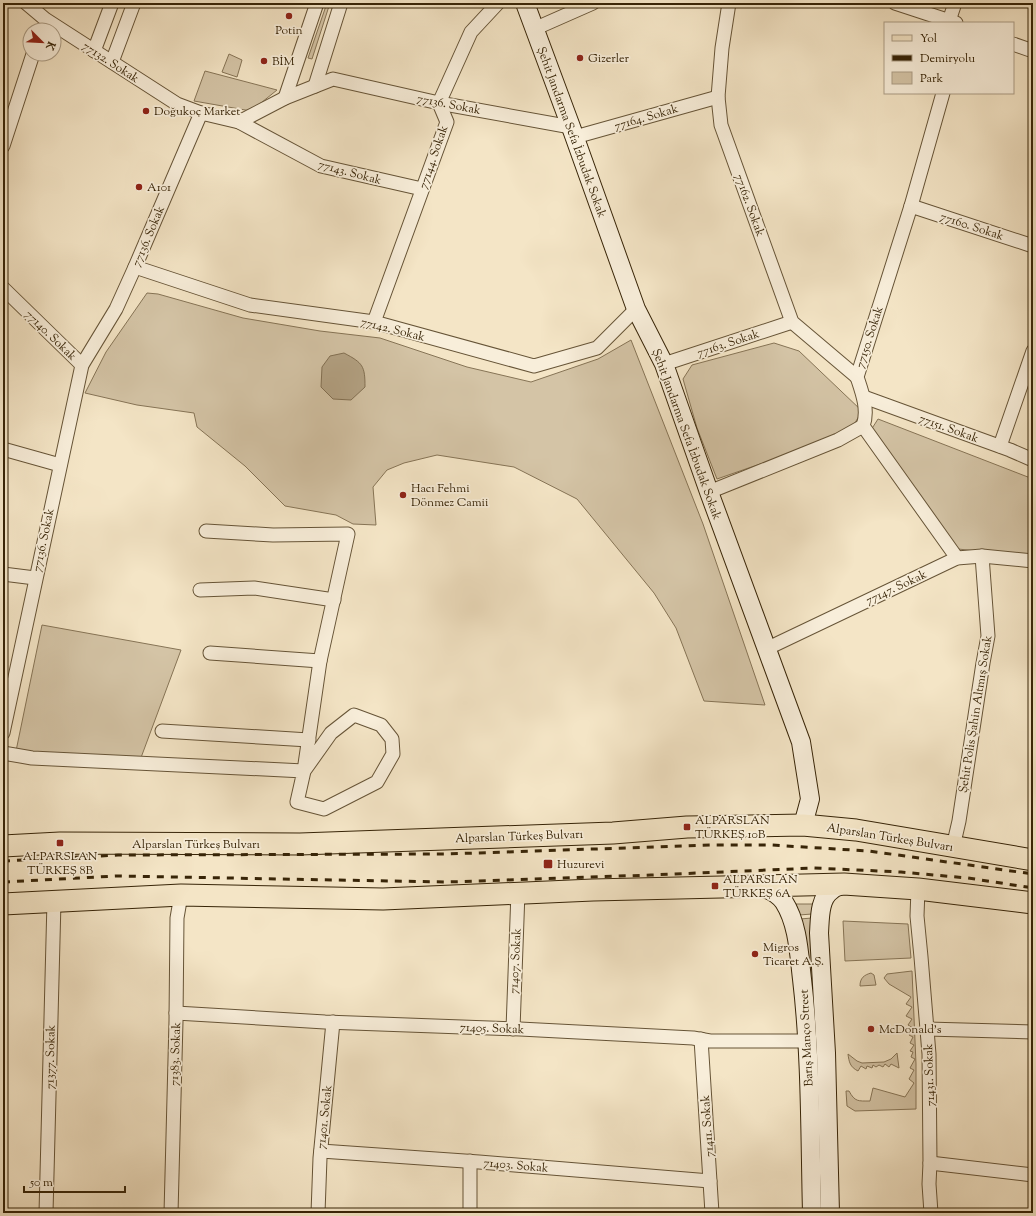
<svg xmlns="http://www.w3.org/2000/svg" width="1036" height="1216" viewBox="0 0 1036 1216" font-family="'Sorts Mill Goudy',serif">
  <style>
    .green { fill: #d4c4a6; stroke: #867456 }
    .water { fill: #b4a385; stroke: #827053 }
    .lines { fill: none; stroke-linecap: round; stroke-linejoin: round }
    .minor-casing { stroke: #665437; stroke-width: 15 }
    .secondary-casing { stroke: #372407; stroke-width: 20 }
    .primary-casing { stroke: #372407; stroke-width: 23 }
    .minor { stroke: #f8eeda; stroke-width: 13 }
    .secondary { stroke: #f8eeda; stroke-width: 18 }
    .primary { stroke: #f4e5c6; stroke-width: 21 }
    .rail { stroke: #372407; stroke-width: 3; stroke-dasharray: 7 7; stroke-linecap: butt }
    .poi-dot { fill: #8f2418; stroke: #f8eeda; stroke-width: 1.5 }
    .labels { text-anchor: middle; stroke-width: 3.5; stroke-linejoin: round; paint-order: stroke }
    .poi-label { font-size: 12px; fill: #372407; stroke: #f8eeda; text-anchor: start }
    .street-label { font-size: 12px; fill: #372407; stroke: #f8eeda }
  </style>
  <rect width="100%" height="100%" fill="#f4e5c6"/>
  <filter id="stains"><feTurbulence type="fractalNoise" baseFrequency=".005" numOctaves="4"/><feColorMatrix values="0 0 0 0 .2 0 0 0 0 .09 0 0 0 0 .02 0 0 0 .5 -.17"/></filter>
  <radialGradient id="worn" r=".72"><stop offset=".6" stop-color="#630" stop-opacity="0"/><stop offset="1" stop-color="#630" stop-opacity=".3"/></radialGradient>
  <g class="green">
    <path d="M327 3H330L312 59 308 58Z"/>
    <path d="M229 54 242 60 237 77 222 72Z"/>
    <path d="M205 71 277 90 251 111 194 101Z"/>
    <path d="M147 293 158 294 243 318 320 331 380 338 467 367 531 382 598 359 631 340 703 524 765 705 704 701 676 628 654 593 577 499 514 467 437 455 404 463 387 470 373 487 376 525 353 524 336 515 285 506 245 466 197 427 194 413 137 405 85 393 106 352Z"/>
    <path d="M774 343 799 351 862 411 849 433 717 479 697 428 683 379 692 365Z"/>
    <path d="M878 419 1033 479V557L958 549 871 430Z"/>
    <path d="M42 625 181 650 139 763 16 751Z"/>
    <path d="M796 904H814L812 914 799 915Z"/>
    <path d="M812 918 819 1051 815 1052 800 919Z"/>
    <path d="M843 921 908 924 911 958 845 961Z"/>
    <path d="M912 971 916 1064V1109L855 1111 847 1106 846 1091H849C855 1102 858 1101 870 1101L873 1088 905 1097 914 1083 909 1079 914 1070 910 1068 915 1059 911 1057 913 1052 910 1051 914 1045 910 1043 913 1037 909 1035 913 1028 908 1025 912 1019 906 1016 912 1007 906 1004 911 997 889 984 884 978 887 974Z"/>
    <path d="M871 973 874 975 876 985 860 986C860 978 864 975 871 973Z"/>
    <path d="M897 1053 899 1068 891 1064 889 1067 885 1064 883 1067 879 1065 876 1067 873 1065 872 1068 867 1066 866 1069 861 1066 858 1071C850 1067 849 1062 848 1054L857 1061 862 1063 884 1062 891 1059Z"/>
  </g>
  <path class="water" d="M344 353C363 363 365 366 365 387L351 400 333 399 321 387 322 367 330 356Z"/>
  <g class="lines">
    <defs>
      <g id="minor">
        <path d="M26 3 45 19 177 104 201 113"/>
        <path d="M729 3 722 48 718 97 721 125 792 322 857 377"/>
        <path d="M895 3 956 23"/>
        <path d="M949 21 955 3"/>
        <path d="M534 29 593 3"/>
        <path d="M1013 44 1033 51"/>
        <path d="M94 51 112 3"/>
        <path d="M112 62 134 3"/>
        <path d="M315 86 341 3"/>
        <path d="M943 93 911 206 857 377C862 392 869 410 863 426L957 558"/>
        <path d="M285 98 317 3"/>
        <path d="M239 122 321 166 422 189"/>
        <path d="M575 137 718 97"/>
        <path d="M3 146 33 54"/>
        <path d="M911 206 1033 246"/>
        <path d="M135 267 250 305 374 322 534 366 597 348 636 309"/>
        <path d="M3 288 82 365"/>
        <path d="M374 322 447 122 439 103 471 32 498 3"/>
        <path d="M664 364 792 322"/>
        <path d="M864 397 1010 450 1033 460"/>
        <path d="M1000 446 1033 351"/>
        <path d="M3 449 60 465"/>
        <path d="M709 492 838 440 863 426"/>
        <path d="M3 574 35 578"/>
        <path d="M200 590 254 588 334 600"/>
        <path d="M766 649 957 558 982 556 1033 561"/>
        <path d="M210 653 320 661"/>
        <path d="M162 731 309 740"/>
        <path d="M3 733 82 365 116 309 135 267 201 113 239 122 285 98 333 79 439 103 571 127"/>
        <path d="M3 753 32 758 304 771 331 733 354 715 381 725 392 739 393 754 377 782 324 809 297 802 304 771 320 661 348 534 273 535 206 531"/>
        <path d="M953 847 959 821 983 663 988 636 982 556"/>
        <path d="M918 889 917 916 921 957 929 1054 930 1163 929 1184 931 1213"/>
        <path d="M176 1013 325 1022 520 1029 693 1038 710 1041H807"/>
        <path d="M513 1029 518 892"/>
        <path d="M927 1029 1033 1032"/>
        <path d="M701 1039 712 1213"/>
        <path d="M321 1151 479 1162 710 1181"/>
        <path d="M930 1163 1033 1175"/>
        <path d="M46 1213 54 901"/>
        <path d="M171 1213 176 1021 177 918 181 895"/>
        <path d="M318 1213 320 1158 333 1022"/>
        <path d="M470 1213V1161"/>
      </g>
      <g id="secondary">
        <path d="M525 3 571 127 636 309 664 364 709 492 801 742 810 799 803 825"/>
        <path d="M756 886C766 888 778 893 784 902 798 924 799 954 802 979 811 1056 810 1135 812 1213"/>
        <path d="M830 1213 826 1053 819 933C820 919 819 898 832 890 835 887 840 886 844 884"/>
      </g>
      <g id="primary">
        <path d="M3 846 60 843 300 844 613 833 687 827 803 825 856 830 1033 860"/>
        <path d="M3 904 181 895 383 899 593 890 844 884 918 889 1033 903"/>
      </g>
    </defs>
    <use href="#minor" class="minor-casing"/>
    <use href="#secondary" class="secondary-casing"/>
    <use href="#primary" class="primary-casing"/>
    <use href="#minor" class="minor"/>
    <use href="#secondary" class="secondary"/>
    <use href="#primary" class="primary"/>
    <g class="rail">
      <path d="M3 861 118 855 446 854 713 845H771L869 851 1033 874"/>
      <path d="M3 882 117 876 447 882 651 875 814 868 901 872 968 878 1033 888"/>
    </g>
  </g>
  <g class="poi-dot">
    <circle cx="289" cy="16" r="4"/>
    <circle cx="580" cy="58" r="4"/>
    <circle cx="264" cy="61" r="4"/>
    <circle cx="146" cy="111" r="4"/>
    <circle cx="139" cy="187" r="4"/>
    <circle cx="403" cy="495" r="4"/>
    <rect x="683" y="823" width="8" height="8" rx="2"/>
    <rect x="56" y="839" width="8" height="8" rx="2"/>
    <rect x="543" y="859" width="10" height="10" rx="2"/>
    <rect x="711" y="882" width="8" height="8" rx="2"/>
    <circle cx="755" cy="954" r="4"/>
    <circle cx="871" cy="1029" r="4"/>
  </g>
  <g class="labels">
    <g class="poi-label">
      <text x="289" y="34" text-anchor="middle">Potin</text>
      <text x="588" y="62">Gizerler</text>
      <text x="272" y="65">BİM</text>
      <text x="154" y="115">Doğukoç Market</text>
      <text x="147" y="191">A101</text>
      <text x="411" y="492">Hacı Fehmi<tspan x="411" dy="14">Dönmez Camii</tspan></text>
      <text x="695" y="824">ALPARSLAN<tspan x="695" dy="14">TÜRKEŞ 10B</tspan></text>
      <text x="60" y="860" text-anchor="middle">ALPARSLAN<tspan x="60" dy="14">TÜRKEŞ 8B</tspan></text>
      <text x="557" y="868">Huzurevi</text>
      <text x="723" y="883">ALPARSLAN<tspan x="723" dy="14">TÜRKEŞ 6A</tspan></text>
      <text x="763" y="951">Migros<tspan x="763" dy="14">Ticaret A.Ş.</tspan></text>
      <text x="879" y="1033">McDonald's</text>
    </g>
    <g class="street-label">
      <text transform="translate(111 62) rotate(33)" y="4">77132. Sokak</text>
      <text transform="translate(449 104) rotate(11)" y="4">77136. Sokak</text>
      <text transform="translate(646 117) rotate(-16)" y="4">77164. Sokak</text>
      <text transform="translate(572 132) rotate(70)" y="4">Şehit Jandarma Sefa İzbudak Sokak</text>
      <text transform="translate(433 157) rotate(-71)" y="4">77144. Sokak</text>
      <text transform="translate(350 172) rotate(15)" y="4">77143. Sokak</text>
      <text transform="translate(750 205) rotate(70)" y="4">77162. Sokak</text>
      <text transform="translate(972 226) rotate(18)" y="4">77160. Sokak</text>
      <text transform="translate(148 236) rotate(-67)" y="4">77136. Sokak</text>
      <text transform="translate(393 329) rotate(14)" y="4">77142. Sokak</text>
      <text transform="translate(51 335) rotate(44)" y="4">77140. Sokak</text>
      <text transform="translate(869 337) rotate(-72)" y="4">77150. Sokak</text>
      <text transform="translate(728 343) rotate(-18)" y="4">77163. Sokak</text>
      <text transform="translate(949 428) rotate(20)" y="4">77151. Sokak</text>
      <text transform="translate(687 434) rotate(70)" y="4">Şehit Jandarma Sefa İzbudak Sokak</text>
      <text transform="translate(43 540) rotate(-78)" y="4">77136. Sokak</text>
      <text transform="translate(896 587) rotate(-25)" y="4">77147. Sokak</text>
      <text transform="translate(975 714) rotate(-81)" y="4">Şehit Polis Şahin Altmış Sokak</text>
      <text transform="translate(519 836) rotate(-2)" y="4">Alparslan Türkeş Bulvarı</text>
      <text transform="translate(890 837) rotate(9)" y="4">Alparslan Türkeş Bulvarı</text>
      <text x="196" y="848">Alparslan Türkeş Bulvarı</text>
      <text transform="translate(515 961) rotate(-87)" y="4">71407. Sokak</text>
      <text transform="translate(492 1028) rotate(2)" y="4">71405. Sokak</text>
      <text transform="translate(806 1038) rotate(-93)" y="4">Barış Manço Street</text>
      <text transform="translate(175 1054) rotate(-88)" y="4">71383. Sokak</text>
      <text transform="translate(50 1057) rotate(-89)" y="4">71377. Sokak</text>
      <text transform="translate(929 1075) rotate(-92)" y="4">71431. Sokak</text>
      <text transform="translate(324 1117) rotate(-84)" y="4">71401. Sokak</text>
      <text transform="translate(707 1126) rotate(-94)" y="4">71411. Sokak</text>
      <text transform="translate(516 1165) rotate(5)" y="4">71403. Sokak</text>
    </g>
  </g>
  <rect width="1036" height="1216" fill="none" stroke="#f4e5c6" stroke-width="16"/>
  <rect x="4" y="4" width="1028" height="1208" fill="none" stroke="#372407" stroke-width="2"/>
  <rect x="8" y="8" width="1020" height="1200" fill="none" stroke="#372407"/>
  <rect x="884" y="22" width="130" height="72" fill="#f8eeda" stroke="#ab9d86"/>
  <rect x="892" y="35" width="20" height="6" fill="#f4e5c6" stroke="#ab9d86"/>
  <text x="920" y="42" font-size="12" fill="#372407">Yol</text>
  <rect x="892" y="55" width="20" height="6" fill="#372407" stroke="#ab9d86"/>
  <text x="920" y="62" font-size="12" fill="#372407">Demiryolu</text>
  <rect x="892" y="72" width="20" height="12" fill="#d4c4a6" stroke="#ab9d86"/>
  <text x="920" y="82" font-size="12" fill="#372407">Park</text>
  <g transform="translate(42 42) rotate(114)"><circle r="19" fill="#f8eeda" stroke="#ab9d86"/>
  <path d="M0-3L7 15L0 10L-7 15Z" fill="#8f2418"/>
  <text y="-6" font-size="11" font-weight="bold" text-anchor="middle" fill="#372407">K</text>
  </g>
  <path d="M24 1186v6h101v-6" fill="none" stroke="#372407" stroke-width="2"/>
  <text x="30" y="1186" font-size="12" fill="#372407" stroke="#f8eeda" stroke-width="3" paint-order="stroke">50 m</text>
  <rect width="100%" height="100%" filter="url(#stains)"/>
  <rect width="100%" height="100%" fill="url(#worn)"/>
</svg>
